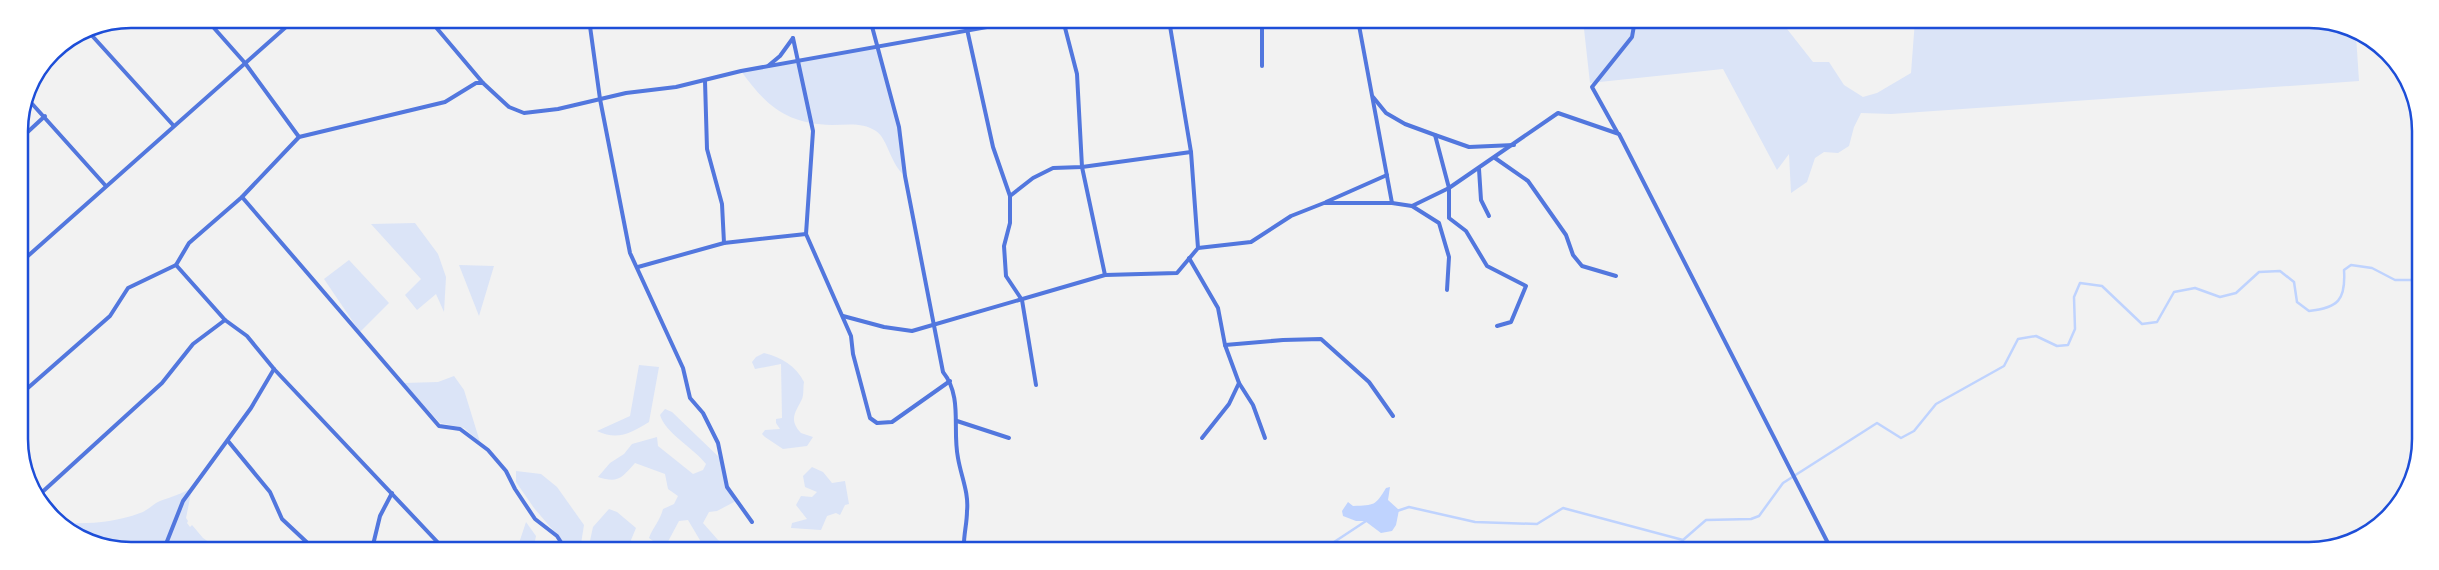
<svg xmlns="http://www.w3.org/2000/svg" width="2439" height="570" viewBox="0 0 2439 570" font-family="'Sofia Sans Condensed',sans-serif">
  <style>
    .green { fill: #dbe4f7 }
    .water { fill: #bfd3fe }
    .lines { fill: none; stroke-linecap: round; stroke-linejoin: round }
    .stream { stroke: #bfd3fe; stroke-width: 2.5 }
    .minor { stroke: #5277de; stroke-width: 4 }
    .rim { fill: none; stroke: #1d4ed8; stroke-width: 2.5 }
  </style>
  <rect width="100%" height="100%" fill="#f2f2f2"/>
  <g class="green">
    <path d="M1583 20H1780L1813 62H1829L1844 85 1863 97 1877 93 1911 73 1915 20 2330 21 2356 35 2359 81 1891 114 1861 113 1854 127 1849 146 1838 153 1824 152 1815 158 1807 182 1791 193 1789 154 1777 170 1723 69 1590 83Z"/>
    <path d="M877 47 899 127 905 176C890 164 888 139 876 131 862 122 848 125 832 125 787 124 766 106 741 71Z"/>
    <path d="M415 223 438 254 446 277 444 312 436 294 417 310 405 295 421 279 371 224Z"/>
    <path d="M349 260 389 303 360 332 324 279Z"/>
    <path d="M459 265 494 266 479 316Z"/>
    <path d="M764 353C781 357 796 366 804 382 803 387 804 395 802 399 796 412 788 419 801 433L813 437 807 446 783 449 765 437 762 434 765 430 780 429 776 423V419L782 418 781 364 755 369 752 362 756 357Z"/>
    <path d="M639 365 659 367 649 422C631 433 618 441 597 431L630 416Z"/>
    <path d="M454 376 464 390 480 442 464 428 440 423 404 383 438 382Z"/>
    <path d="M665 409 672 412 722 460 727 487 736 501 717 511 709 512 703 523 718 540 734 550H708L704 547 688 520 679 521 664 549 649 538C653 527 660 521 663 509L674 504 678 496 668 489 665 474 635 463C622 477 619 484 598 477L610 463 624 454 632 444 657 437 658 446 693 474 703 470 706 464C694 448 665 433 660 415Z"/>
    <path d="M812 467 823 472 832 483 845 481 849 504 845 505 840 515 836 513 827 516 821 530 791 528 792 523 807 519 796 505 801 496 812 497 817 492 805 487 803 476Z"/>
    <path d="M516 471 541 474 557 487 584 525 580 550H570L534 508 516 482Z"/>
    <path d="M192 488 186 518 188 521 187 523 190 527 192 525 203 538 219 549H109L71 529 67 523C92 524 116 522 140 513 147 511 153 504 160 501 171 497 181 494 192 488Z"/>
    <path d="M609 509 617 512 636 528 631 540 634 550H588L593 527Z"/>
    <path d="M526 522 536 536 533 550 517 549Z"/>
  </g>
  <path class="water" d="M1390 487 1388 500 1399 510 1396 525 1392 531 1381 533 1365 521H1356L1343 516 1342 511 1348 502 1353 506C1375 505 1375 506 1386 488Z"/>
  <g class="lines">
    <g class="stream">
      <path d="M1397 511 1409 507 1475 522 1537 524 1563 508 1683 540 1706 520 1751 519 1759 516 1783 483 1877 423 1901 438 1914 431 1936 404 2004 366 2018 339 2036 336 2057 346 2068 345 2075 329 2074 297 2080 283 2102 286 2142 324 2157 322 2174 292 2195 288 2220 297 2236 293 2259 272 2280 271 2294 282 2297 302 2309 311C2338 308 2346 300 2344 270L2351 265 2372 268 2395 280H2418"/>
      <path d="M1322 550 1366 521"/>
    </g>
    <g class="minor">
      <path d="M206 19 245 63 299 137"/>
      <path d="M429 19 483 83"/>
      <path d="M589 19 600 99 630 253 683 368 690 398 703 413 718 443 727 487 752 522"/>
      <path d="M870 19 899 127 905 176 943 372C963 397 952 429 958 458 961 476 969 493 967 511 967 525 963 536 964 550"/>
      <path d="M965 20 993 147 1010 196V223L1004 246 1006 276 1022 300 1036 385"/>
      <path d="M1063 20 1077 74 1082 167 1105 275"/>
      <path d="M1262 20V66"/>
      <path d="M1358 20 1392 203"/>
      <path d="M86 29 173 125"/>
      <path d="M793 38 813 131 806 234 851 336 853 354 870 418 877 423 892 422 950 381"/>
      <path d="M768 66 780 56 793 38"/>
      <path d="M705 81 707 149 722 204 724 243"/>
      <path d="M26 97 105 185"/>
      <path d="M1373 97 1386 113 1405 124 1435 135 1469 147 1514 145"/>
      <path d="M1617 132 1592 87 1632 37 1635 20"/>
      <path d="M1435 135 1449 188V218L1466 231 1487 266 1526 286 1511 322 1497 326"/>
      <path d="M19 140 45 116"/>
      <path d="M1495 158 1528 181 1566 235 1573 255 1582 266 1616 276"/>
      <path d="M1479 169 1481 200 1489 216"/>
      <path d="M1010 196 1033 178 1053 168 1082 167 1191 152"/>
      <path d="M242 197 439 426 460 429 488 450 506 471 515 489 535 519 557 536 566 550"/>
      <path d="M1326 202 1387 175"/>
      <path d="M1412 206 1439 223 1449 257 1447 290"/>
      <path d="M1198 248 1251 242 1291 216 1324 203H1392L1412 206 1449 188 1558 113 1619 134 1832 551"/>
      <path d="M1189 258 1218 308 1225 345 1239 383 1253 405 1265 438"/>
      <path d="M20 263 295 19"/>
      <path d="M176 265 225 320 247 336 274 369 444 549"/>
      <path d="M638 267 724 243 806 234"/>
      <path d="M843 316 884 327 912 331 1105 275 1177 273 1198 248 1191 152 1169 20"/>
      <path d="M1225 345 1283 340 1321 339 1369 382 1393 416"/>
      <path d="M21 394 110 316 128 288 176 265 189 243 242 197 299 137 445 102 476 83H483L509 107 524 113 558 109 626 93 676 87 741 71 1026 20"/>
      <path d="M957 421 1009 438"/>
      <path d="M1202 438 1229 404 1239 383"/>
      <path d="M228 441 270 492 282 519 314 549"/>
      <path d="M30 479 71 529"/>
      <path d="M39 495 162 383 193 344 225 320"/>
      <path d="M164 549 183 501 251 408 274 369"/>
      <path d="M372 549 380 516 392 493"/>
    </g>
  </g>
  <path d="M0 0H2439V570H0ZM131 28H2309A103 103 0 0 1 2412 131V439A103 103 0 0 1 2309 542H131A103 103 0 0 1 28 439V131A103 103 0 0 1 131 28Z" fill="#fff" fill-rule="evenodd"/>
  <path class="rim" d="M131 28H2309A103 103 0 0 1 2412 131V439A103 103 0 0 1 2309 542H131A103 103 0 0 1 28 439V131A103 103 0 0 1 131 28Z"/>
</svg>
